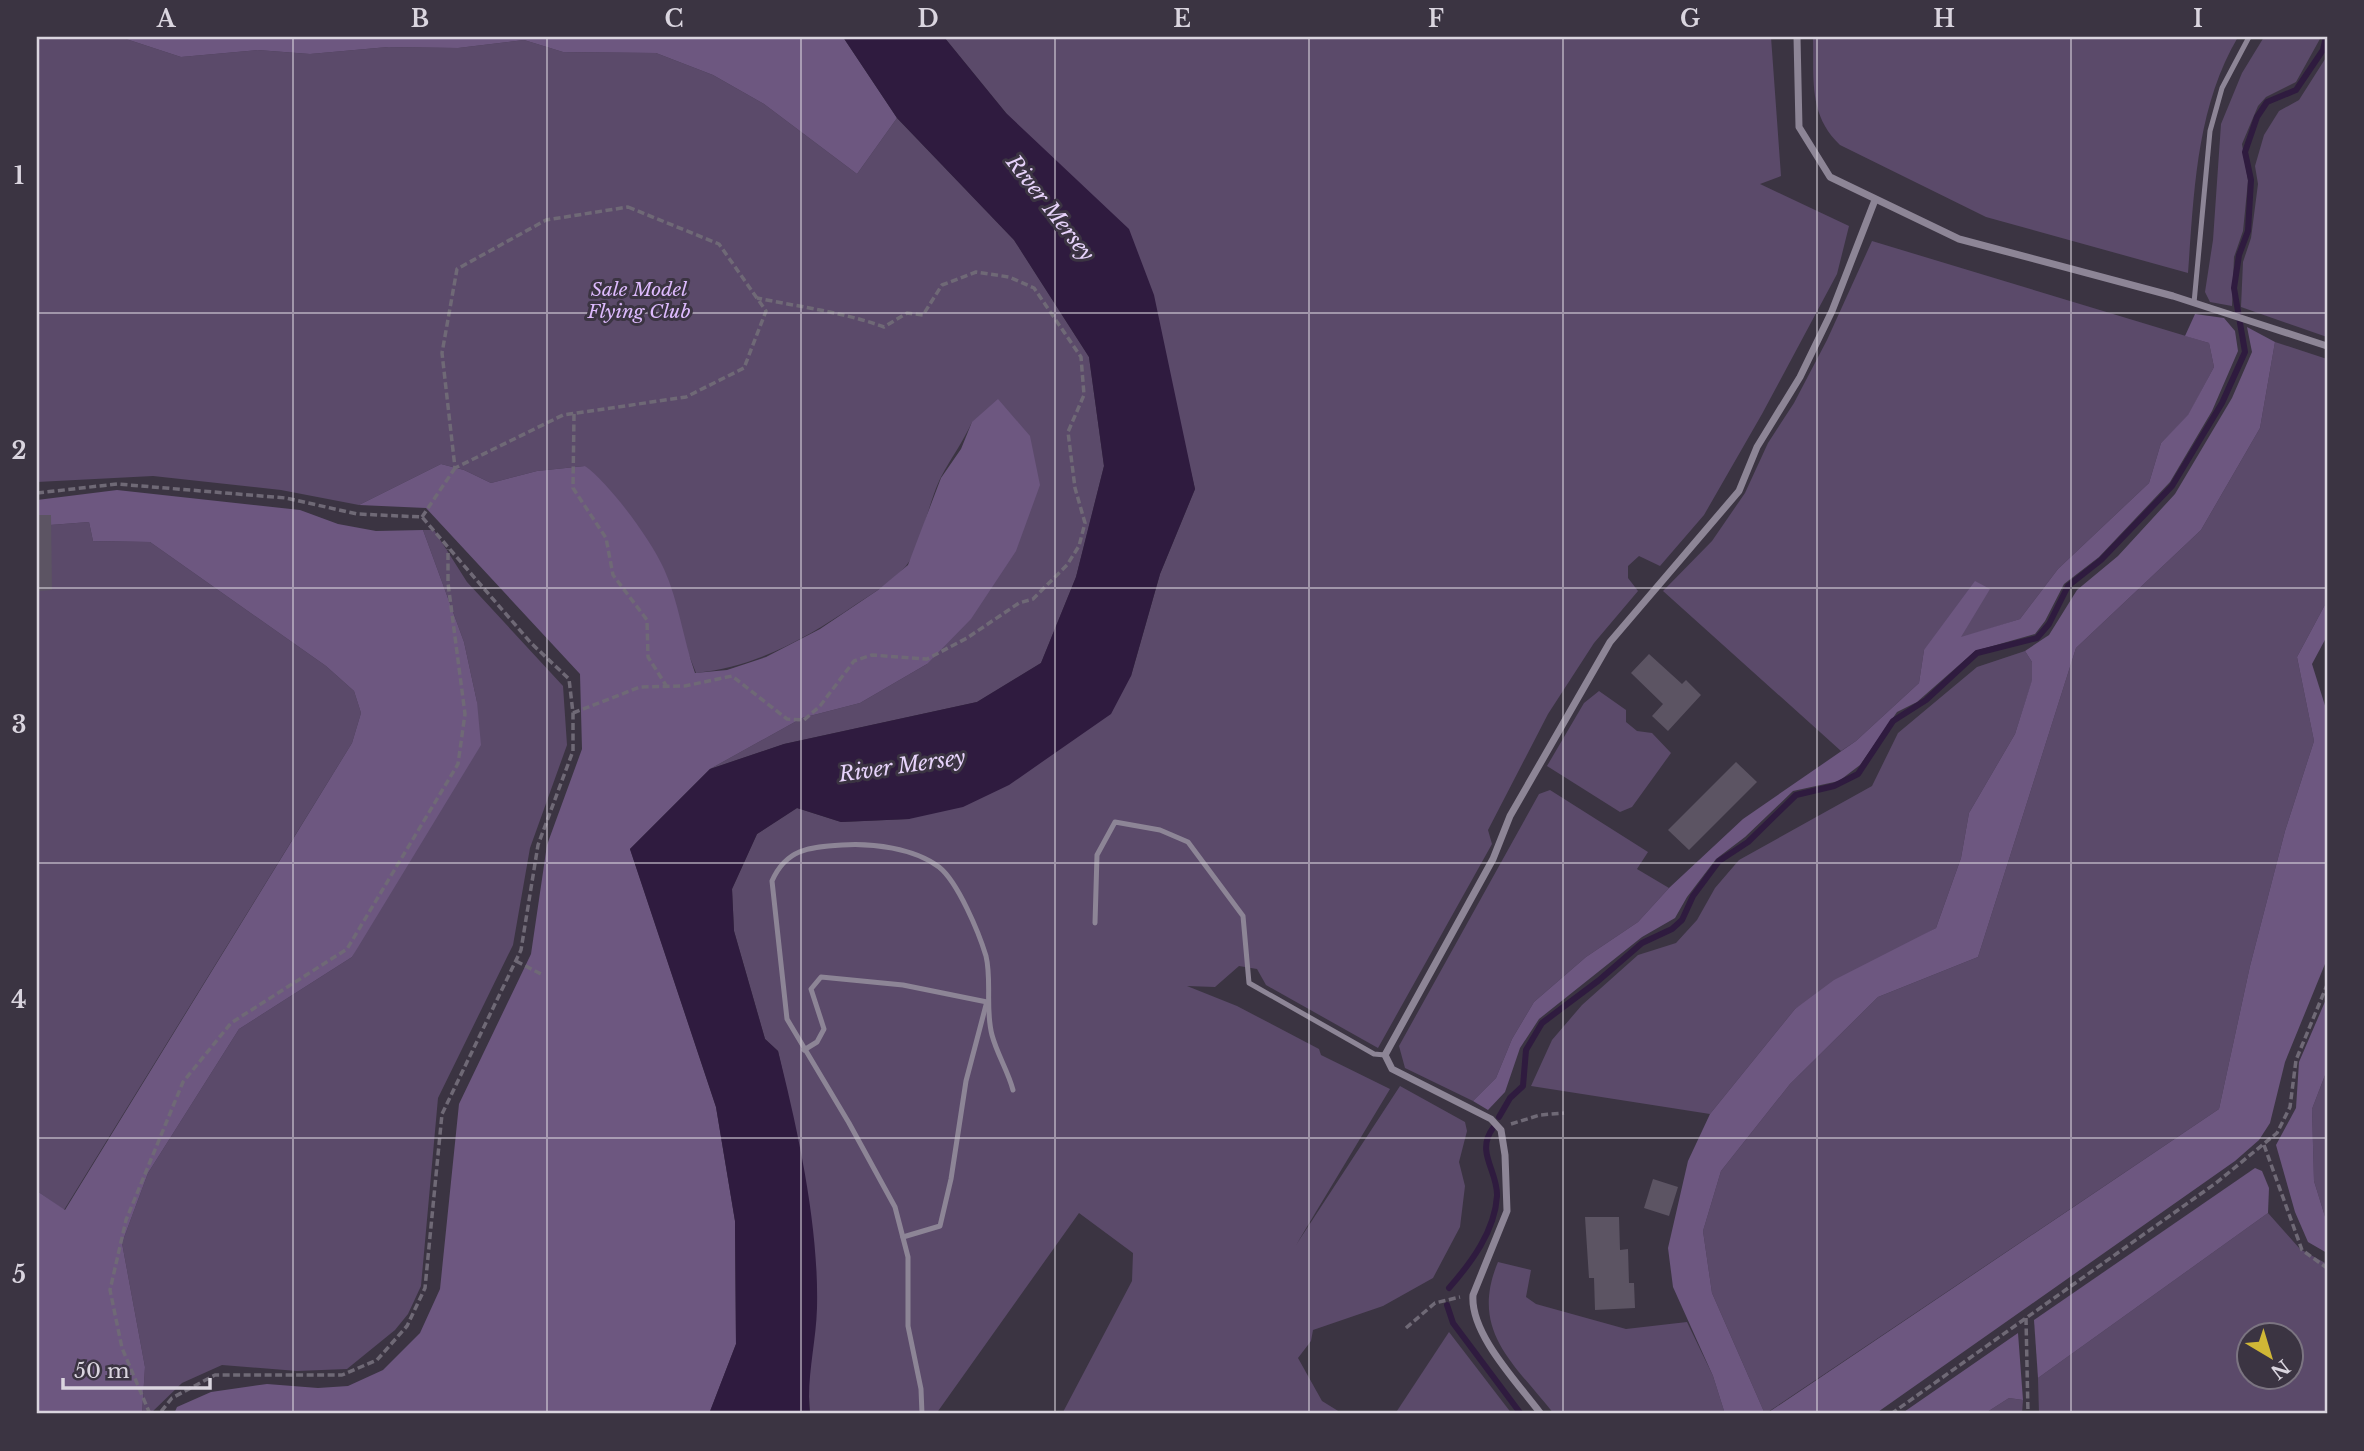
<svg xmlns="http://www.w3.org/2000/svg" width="2364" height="1451" viewBox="0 0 2364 1451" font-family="'Libre Baskerville',serif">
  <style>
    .green { fill: #5b4a6a; fill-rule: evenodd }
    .forest { fill: #6d5780 }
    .water { fill: #2f1b3f }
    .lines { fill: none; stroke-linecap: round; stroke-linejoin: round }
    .stream { stroke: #2f1b3f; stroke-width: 6 }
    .building { fill: #5c5463 }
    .path { stroke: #6f6976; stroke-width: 3.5; stroke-dasharray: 7 3.5; stroke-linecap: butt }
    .service { stroke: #8d8596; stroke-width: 5 }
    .minor { stroke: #8d8596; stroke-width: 7 }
    .grid { fill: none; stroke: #dad5df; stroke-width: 2; stroke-opacity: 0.55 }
    .labels { text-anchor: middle; stroke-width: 6; stroke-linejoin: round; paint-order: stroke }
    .park-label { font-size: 19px; font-style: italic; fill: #ddbafd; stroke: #3b3442 }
    .water-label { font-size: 21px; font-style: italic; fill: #e7d3fb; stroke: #3b3442 }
    .neatline { fill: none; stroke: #dad5df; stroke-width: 2.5 }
    .grid-label { font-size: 23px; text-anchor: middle; font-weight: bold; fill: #dad5df }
  </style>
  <rect width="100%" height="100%" fill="#3b3442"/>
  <g class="green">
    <path d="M37 37 52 39 120 37 181 57 258 50 310 54 388 47 458 48 524 40 563 52 656 53 713 75 764 104 857 174 897 118 1014 240 1089 357 1104 466 1076 577 1041 663 977 702 784 744 710 769 802 718 860 703 927 664 972 422C963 442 951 458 941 477 929 500 920 550 906 566 892 582 872 594 855 605 805 639 756 667 696 673L687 650 585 466 537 471 491 483 464 470 441 464 359 505 281 490 153 476 37 482Z"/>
    <path d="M944 37H1771L1781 176 1760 184 1849 226 1837 274 1762 414 1704 515 1660 566 1639 556 1628 566V578L1638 591 1594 643 1548 714 1488 830 1492 844 1378 1048 1266 985 1257 969 1239 966 1215 987 1187 986 1237 1006 1319 1049 1321 1055 1390 1089 1296 1245 1400 1086 1465 1122 1467 1131 1459 1162 1465 1186 1460 1227 1433 1278 1383 1306 1313 1330 1311 1341 1298 1358 1322 1401 1343 1414H1062L1132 1281 1133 1253 1079 1213 936 1414H810L792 1114 778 1051 765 1039 734 931 732 889 757 834 797 808 841 822 909 819 1131 676 1160 574 1195 489 1176 410 1006 113Z"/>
    <path d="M1813 37H2238C2196 108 2194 193 2188 273L1986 217 1840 145C1808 115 1814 78 1813 37Z"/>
    <path d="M2264 37H2321L2296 82 2266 97 2258 106 2242 144 2248 181 2243 231 2234 257 2232 306 2210 302 2205 292 2213 240 2221 124 2242 73Z"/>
    <path d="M2327 56V337L2241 307 2243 262 2251 238 2258 184 2255 166 2264 135 2279 111 2299 100Z"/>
    <path d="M1872 241 2209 343 2214 367 2188 416 2161 443 2149 483 2058 569 2020 619 1924 650 1919 683 1856 741 1841 751 1663 591 1712 541 1745 493 1768 443 1794 403 1827 340Z"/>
    <path d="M2275 342 2327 359V601L2297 657 2314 741 2285 831 2250 966 2219 1109 1765 1414 1712 1293 1703 1231 1721 1171 1790 1084 1878 997 1978 957 2076 648 2201 530 2260 428Z"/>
    <path d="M89 522 93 541 150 542 326 666 354 691 361 713 352 743 64 1210 37 1191V526Z"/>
    <path d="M423 530H434L467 582 563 686 567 745 530 848 513 945 438 1098 421 1286 408 1314 395 1330 347 1369 297 1371 222 1365 182 1383 150 1414H142L145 1367 122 1243 148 1173 239 1029 352 957 477 702 464 642Z"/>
    <path d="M2025 651 2032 662V681L2015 734 1969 813 1961 858 1936 928 1795 1009 1710 1114 1531 1086 1552 1040 1582 1005 1638 955 1676 943 1697 920 1715 888 1739 860 1872 786 1898 733 1977 667Z"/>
    <path d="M1599 691 1626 710V722L1637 731 1652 733 1671 753 1632 807 1620 812 1547 766 1584 703Z"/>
    <path d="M1550 790 1648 852 1637 869 1669 888 1638 922 1586 957 1534 1002 1512 1039 1496 1078 1473 1101 1405 1068 1399 1046 1539 794Z"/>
    <path d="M2327 1070V1223L2314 1181 2312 1109Z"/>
    <path d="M2268 1213 2300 1249 2327 1264V1414H2039L2038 1378ZM2248 1336H2290V1378H2248Z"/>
    <path d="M1498 1262 1531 1270 1526 1297 1536 1304 1626 1329 1687 1322 1713 1376 1725 1414H1554C1514 1363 1469 1331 1498 1262Z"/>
    <path d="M1449 1332 1512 1414H1395Z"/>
    <path d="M2009 1398 2023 1400 2022 1414H1984Z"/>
  </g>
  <g class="forest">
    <path d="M120 37H843L897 118 857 174 764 104 713 75 656 53 563 52 524 40 458 48 388 47 310 54 258 50 181 57Z"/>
    <path d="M2195 314 2224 318 2235 331 2238 351 2212 411 2170 482 2099 557 2064 584 2045 621 2035 634 1975 651 1917 702 1897 712 1860 765 1839 781 1793 791 1745 837 1716 859 1687 897 1675 918 1642 937 1539 1019 1520 1048 1505 1092 1488 1110 1473 1101 1496 1078 1512 1039 1534 1002 1586 957 1638 922 1669 888 1743 819 1856 741 1919 683 1924 650 1975 581 1990 589 1961 637 2020 619 2058 569 2149 483 2161 443 2188 415 2214 367 2209 343 2185 336Z"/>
    <path d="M2247 327 2275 342 2260 428 2201 530 2076 648 1978 957 1878 997 1790 1084 1721 1171 1703 1231 1712 1293 1765 1414H1725L1713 1376 1673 1287 1668 1248 1688 1161 1710 1114 1795 1009 1834 980 1936 928 1961 858 1969 813 2015 734 2032 680V662L2025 651 2049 635 2077 590 2118 556 2175 494 2232 398 2252 352Z"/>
    <path d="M998 399 1030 436 1040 485 1016 551 971 619 927 664 860 703 802 718 710 769 630 849 716 1107 735 1221 736 1344 709 1414H174L177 1407 211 1392 267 1384 318 1388 348 1386 383 1370 420 1333 440 1289 459 1104 531 954 547 845 582 749 580 674 426 508 359 505 441 464 464 470 491 483 537 471 585 466C610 484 651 540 664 569 679 602 683 639 695 673L727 670 766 657 820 629 878 590 908 565 941 478 961 449 972 422Z"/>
    <path d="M117 490 300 510 338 524 376 531 423 530 464 642 477 702 481 745 352 957 239 1029 148 1173 122 1243 145 1367 142 1414H37V1191L65 1210 352 743 361 713 354 691 326 666 150 542 93 541 89 522 37 526V500Z"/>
    <path d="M2327 601V636L2312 664 2327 712V959L2285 1062 2270 1123 2259 1140 2235 1161 1875 1414H1766L2219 1109 2250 966 2285 831 2314 741 2297 657Z"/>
    <path d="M2327 997V1070L2312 1109 2314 1181 2327 1223V1253L2308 1242 2295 1212 2276 1145 2296 1108 2299 1062Z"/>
    <path d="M2255 1168 2262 1171 2269 1188 2268 1213 2038 1378 2034 1320Z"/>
    <path d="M2018 1333 2023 1400 2009 1398 1984 1414H1901Z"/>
  </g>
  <path class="water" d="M843 37H944L1006 113 1129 229 1154 295 1195 489 1160 574 1131 676 1111 714 1009 785 963 807 909 819 841 822 797 808 757 834 732 889 734 931 765 1039 778 1051C798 1131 819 1225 817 1308 816 1344 806 1379 810 1414H709L736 1344 735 1221 716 1107 630 849 710 769 784 744 977 702 1041 663 1076 577 1104 466 1089 357 1014 240 897 118Z"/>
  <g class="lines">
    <g class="stream">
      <path d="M1499 1117 1510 1098 1523 1086 1526 1050 1542 1023 1598 981 1642 943 1672 929 1682 920 1693 896 1719 861 1748 842 1796 795 1834 786 1858 774 1893 721 1926 700 1977 653 2037 638 2049 624 2068 586 2101 560 2172 486 2222 403 2245 352 2234 288 2239 255 2248 231 2251 180 2245 152 2257 117 2267 102 2296 90 2323 50 2326 37"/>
      <path d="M1449 1288C1471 1263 1495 1231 1497 1196 1498 1171 1475 1152 1493 1128"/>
      <path d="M1447 1305 1453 1323 1521 1414"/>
    </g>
  </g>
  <g class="building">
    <path d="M37 515H51L52 590 37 591Z"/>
    <path d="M1649 654 1682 684 1686 680 1701 695 1668 731 1652 716 1663 704 1631 673Z"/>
    <path d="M1736 762 1757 782 1689 850 1668 830Z"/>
    <path d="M1653 1179 1678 1187 1669 1216 1644 1208Z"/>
    <path d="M1585 1217H1619L1620 1250 1628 1249 1629 1283H1634L1635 1308 1595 1310 1594 1278H1589Z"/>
  </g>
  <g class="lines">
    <g class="path">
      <path d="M628 207 719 244 766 311 744 368 686 397 563 415 455 468 442 353 457 269 546 220Z"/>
      <path d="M574 414 573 488 606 538 613 575 647 620 648 657 667 687"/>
      <path d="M37 493 117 484 286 498 357 514 422 517 531 643 569 679 573 713V751L538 845 521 950 442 1114 425 1288 407 1326 377 1360 342 1375H215L172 1398 159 1414"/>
      <path d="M422 517 455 468"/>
      <path d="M573 713 640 687 685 686 732 676 787 719 804 720 820 706 854 661 872 655 927 659 967 638 1019 603 1033 599 1067 565 1079 546 1085 523 1075 488 1068 432 1084 395 1081 357 1034 288 1009 277 976 272 942 285 923 315 907 313 884 327C843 312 800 307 757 298"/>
      <path d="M516 961 541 974"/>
      <path d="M1511 1124 1540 1115 1564 1113"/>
      <path d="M2264 1145 2302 1250 2327 1268"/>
      <path d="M2026 1318 2028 1414"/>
      <path d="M1406 1328 1435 1303 1460 1297"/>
      <path d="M150 1414 122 1348 110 1290 126 1220 183 1082 231 1023 347 949 458 764 465 714 448 583V549"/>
      <path d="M1891 1414 2216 1183 2277 1133 2290 1107 2296 1060 2327 985"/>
    </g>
    <g class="service">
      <path d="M2194 303 2210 131 2222 88 2249 37"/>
      <path d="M1095 923 1097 855 1115 822 1160 830 1188 842 1243 916 1249 983 1374 1054 1385 1055"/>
      <path d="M804 1050 817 1042 824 1029 811 989 821 977 903 985 987 1002"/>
      <path d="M903 1237 940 1226 951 1179 966 1081 986 1005"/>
      <path d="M922 1414 921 1389 908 1326V1257L895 1207 849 1123 787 1019 772 881C786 849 809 847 842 845 872 843 914 848 939 867 958 882 979 933 986 956 992 981 985 1009 992 1035 997 1054 1008 1071 1013 1090"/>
    </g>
    <g class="minor">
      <path d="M1797 37 1799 127 1830 177 1959 239 2173 296 2327 346"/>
      <path d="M1541 1414C1518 1383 1470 1334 1473 1295L1507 1211 1505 1155 1501 1130 1491 1119 1392 1069 1385 1055 1493 859 1510 816 1610 642 1739 491 1757 447 1800 377 1832 311 1875 200"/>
    </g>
  </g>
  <path class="grid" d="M293 37V1414M547 37V1414M801 37V1414M1055 37V1414M1309 37V1414M1563 37V1414M1817 37V1414M2071 37V1414M37 313H2327M37 588H2327M37 863H2327M37 1138H2327"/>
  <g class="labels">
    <g class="park-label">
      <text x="639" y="296">Sale Model<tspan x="639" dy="22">Flying Club</tspan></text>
    </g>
    <g class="water-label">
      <text transform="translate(1050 208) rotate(52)" y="7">River Mersey</text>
      <text transform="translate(902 766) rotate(-8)" y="7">River Mersey</text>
    </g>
  </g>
  <rect width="2364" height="1451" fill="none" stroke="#3b3442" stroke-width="77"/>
  <g transform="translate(2270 1356) rotate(142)"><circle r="33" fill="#3b3442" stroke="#7b7481" stroke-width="2"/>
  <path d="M0-5L12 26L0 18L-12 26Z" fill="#d0b736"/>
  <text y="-10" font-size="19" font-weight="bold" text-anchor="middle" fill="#dad5df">N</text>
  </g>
  <path d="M63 1378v10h147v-10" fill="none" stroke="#dad5df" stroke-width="3.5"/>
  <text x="74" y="1378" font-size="21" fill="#dad5df" stroke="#3b3442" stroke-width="5" paint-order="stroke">50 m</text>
  <rect x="38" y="38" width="2288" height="1374" class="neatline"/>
  <g class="grid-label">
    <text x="166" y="27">A</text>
    <text x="420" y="27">B</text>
    <text x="674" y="27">C</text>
    <text x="928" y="27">D</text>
    <text x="1182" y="27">E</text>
    <text x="1436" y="27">F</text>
    <text x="1690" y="27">G</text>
    <text x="1944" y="27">H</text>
    <text x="2198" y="27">I</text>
    <text x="19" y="184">1</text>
    <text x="19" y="459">2</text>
    <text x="19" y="733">3</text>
    <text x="19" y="1008">4</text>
    <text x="19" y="1283">5</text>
  </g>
</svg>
